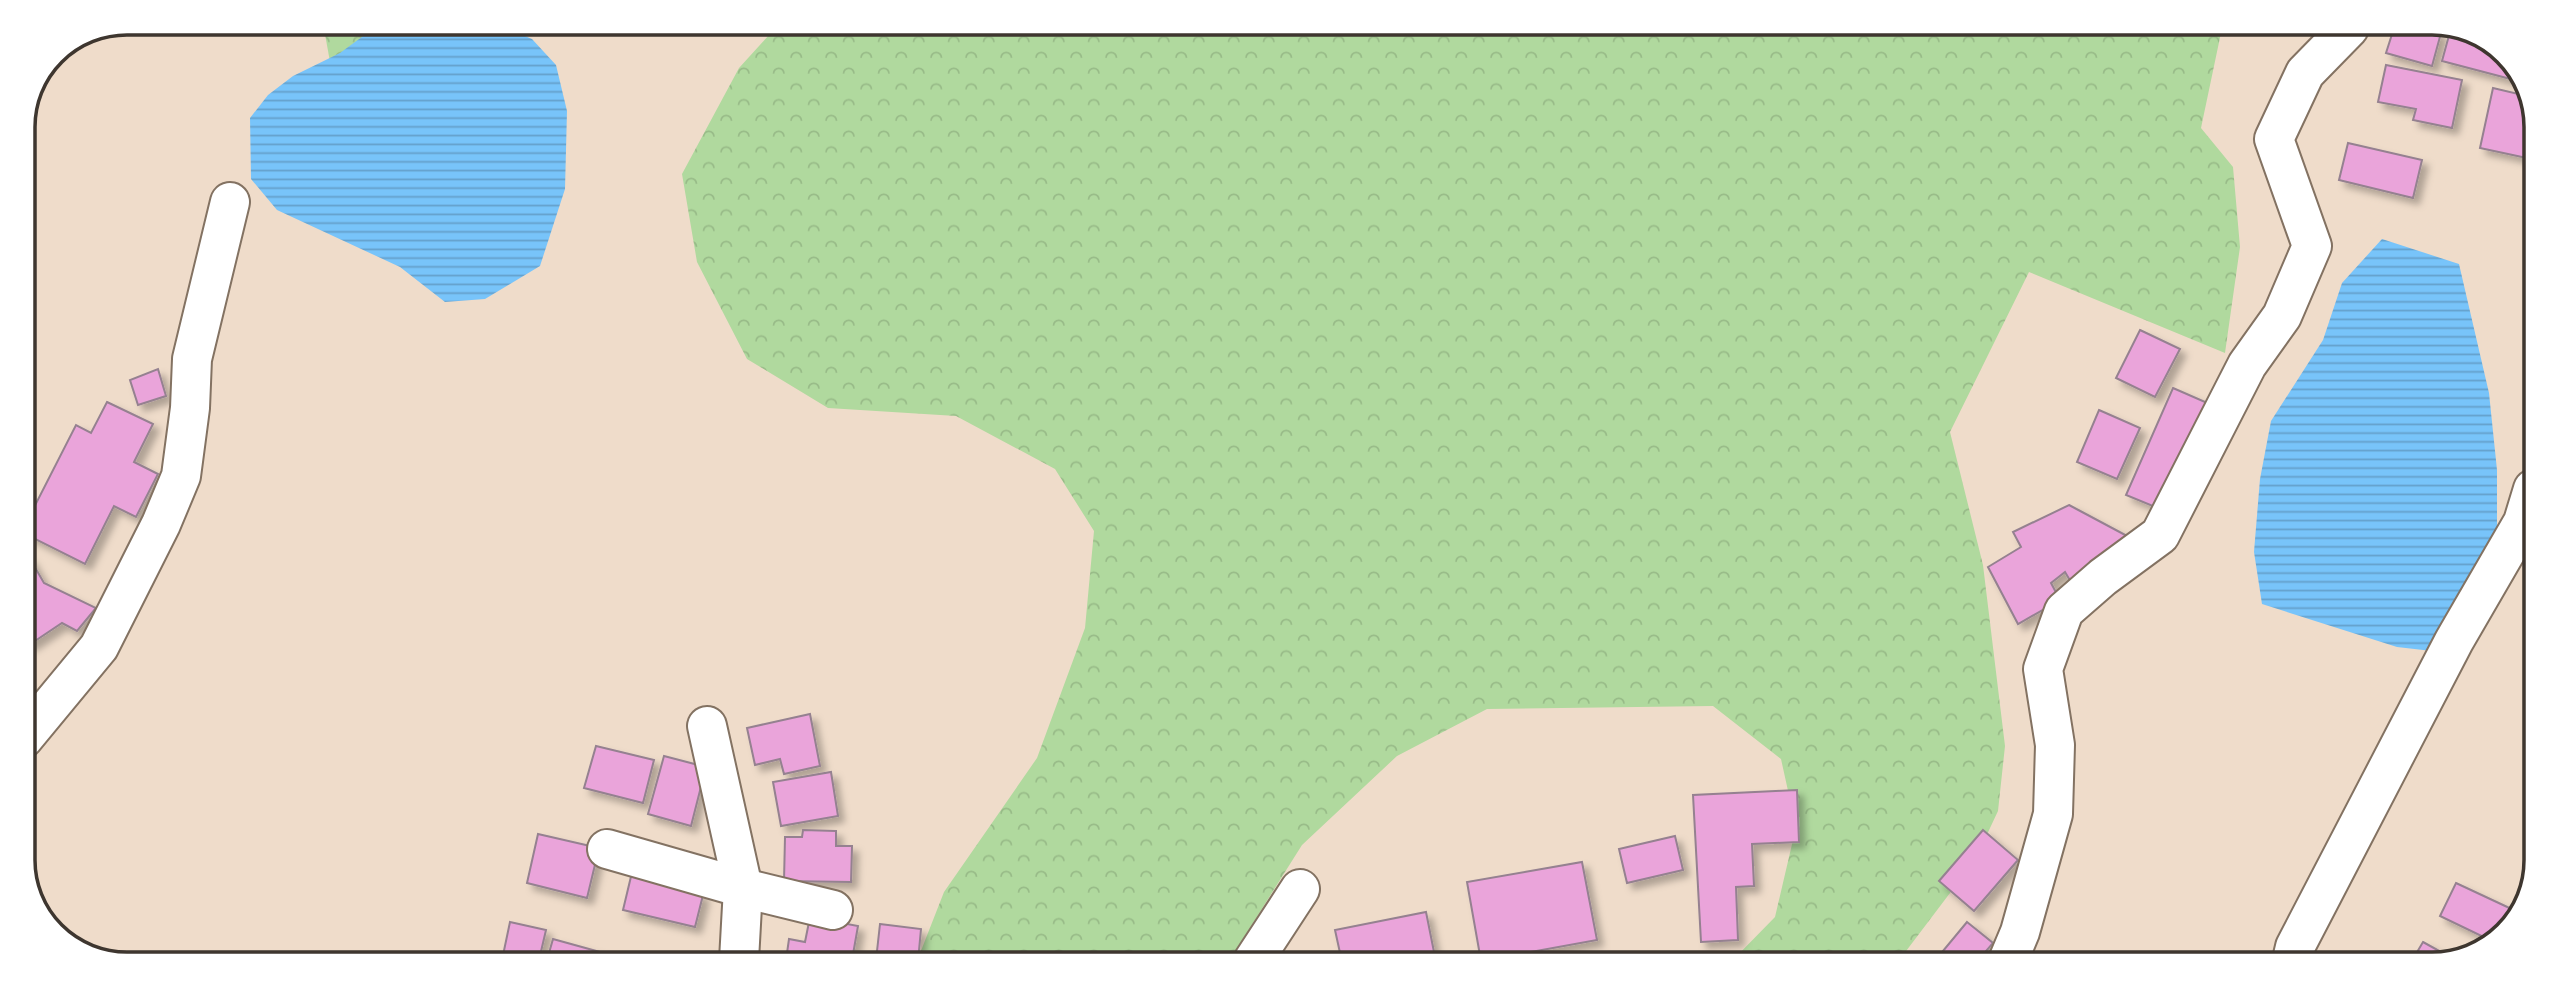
<svg xmlns="http://www.w3.org/2000/svg" width="2559" height="987" viewBox="0 0 2559 987" font-family="'DM Sans',sans-serif">
  <style>
    .forest { fill: url(#forest-crowns) }
    .water { fill: url(#water-rules) }
    .building { fill: #eaa4da; stroke: #958190; stroke-width: 2; filter: url(#shadow) }
    .lines { fill: none; stroke-linecap: round; stroke-linejoin: round }
    .minor-casing { stroke: #837262; stroke-width: 42 }
    .minor { stroke: #fff; stroke-width: 38 }
    .rim { fill: none; stroke: #3e362f; stroke-width: 3.5 }
  </style>
  <defs>
    <pattern id="forest-crowns" width="20" height="18" patternUnits="userSpaceOnUse" patternTransform="scale(1.75)"><rect width="20" height="18" fill="#b0d99e"/><path d="M2 6a3 3 0 1 1 6 0M12 15a3 3 0 1 1 6 0" fill="none" stroke="#98bb88"/></pattern>
    <pattern id="water-rules" width="6" height="5" patternUnits="userSpaceOnUse" patternTransform="scale(1.75)"><rect width="6" height="5" fill="#78c4fa"/><path d="M0 2.5h6" fill="none" stroke="#64a0cb"/></pattern>
    <filter id="shadow"><feDropShadow dx="6" dy="6" stdDeviation="3.5" flood-color="#0004"/></filter>
  </defs>
  <rect width="100%" height="100%" fill="#efdcca"/>
  <g class="forest">
    <path d="M323 23H406L341 123Z"/>
    <path d="M779 24 2222 28 2201 128 2233 167 2240 247 2225 353 2029 272 1950 432 1983 565 2005 746 1998 811 1975 860 1897 963H1730L1775 917 1796 827 1781 759 1713 706 1487 709 1397 756 1302 845 1229 961H917L944 892 1037 758 1085 628 1094 531 1055 469 956 416 828 408 747 359 697 262 682 174 739 68Z"/>
  </g>
  <g class="water">
    <path d="M381 23 496 24 532 39 556 65 567 111 565 189 540 266 485 299 445 302 400 267 277 210 251 179 250 118 268 95 293 76 340 53Z"/>
    <path d="M2382 239 2459 264 2489 393 2497 470V533L2432 651 2397 647 2262 604 2254 552 2260 479 2271 421 2323 340 2342 283Z"/>
  </g>
  <g class="building">
    <path d="M2394 28H2426L2441 33 2432 66 2386 53Z"/>
    <path d="M2451 28H2466L2515 64 2522 82 2442 61Z"/>
    <path d="M2386 65 2462 80 2452 128 2413 120 2416 109 2378 102Z"/>
    <path d="M2493 88 2527 96 2536 120V160L2480 148Z"/>
    <path d="M2348 143 2422 160 2413 198 2339 180Z"/>
    <path d="M2140 330 2180 349 2155 397 2116 378Z"/>
    <path d="M158 369 166 396 138 405 130 380Z"/>
    <path d="M2173 388 2212 405 2165 511 2126 495Z"/>
    <path d="M107 402 153 424 134 462 158 474 136 517 114 506 85 564 23 533V529L76 425 91 433Z"/>
    <path d="M2099 410 2140 428 2117 479 2077 462Z"/>
    <path d="M2069 505 2129 537 2071 582 2065 572 2051 583 2060 600 2018 624 1988 567 2021 547 2013 532Z"/>
    <path d="M29 557 44 583 96 608 77 631 62 623 29 645 23 638V560Z"/>
    <path d="M810 714 820 766 784 774 780 759 755 765 747 728Z"/>
    <path d="M596 746 654 760 643 803 584 788Z"/>
    <path d="M664 756 706 767 691 826 648 814Z"/>
    <path d="M831 772 838 816 781 826 773 782Z"/>
    <path d="M1797 790 1799 842 1752 844 1754 886 1736 887 1738 940 1701 942 1693 795Z"/>
    <path d="M803 830 836 831V846H852L851 882 784 881 785 837H802Z"/>
    <path d="M1983 830 2018 860 1974 911 1939 881Z"/>
    <path d="M538 834 599 848 587 898 527 883Z"/>
    <path d="M1675 836 1683 870 1627 883 1619 849Z"/>
    <path d="M1582 862 1597 940 1481 961 1467 882Z"/>
    <path d="M634 864 703 895 695 927 623 910Z"/>
    <path d="M2456 883 2518 912 2496 943 2440 916Z"/>
    <path d="M1426 912 1436 962H1342L1335 930Z"/>
    <path d="M810 917 858 926 852 960H786L789 939 805 942Z"/>
    <path d="M510 922 546 930 539 960H502Z"/>
    <path d="M1967 922 1993 943 1976 963H1933Z"/>
    <path d="M880 924 921 929 918 961 876 960Z"/>
    <path d="M553 939 618 957 617 960H547Z"/>
    <path d="M2423 942 2452 958 2433 964H2410Z"/>
  </g>
  <g class="lines">
    <defs>
      <g id="minor">
        <path d="M707 726 743 888 739 960"/>
        <path d="M23 739 99 647 161 524 181 476 190 408 192 359 230 202"/>
        <path d="M607 849 743 888 833 910"/>
        <path d="M1253 961 1300 889"/>
        <path d="M2007 963 2020 932 2053 814 2055 745 2043 669 2064 611 2103 577 2160 535 2247 365 2282 316 2312 246 2274 139 2305 73 2349 28"/>
        <path d="M2291 964 2295 947 2454 641 2523 522 2533 489"/>
      </g>
    </defs>
    <use href="#minor" class="minor-casing"/>
    <use href="#minor" class="minor"/>
  </g>
  <path d="M0 0H2559V987H0ZM127 35H2432A92 92 0 0 1 2524 127V860A92 92 0 0 1 2432 952H127A92 92 0 0 1 35 860V127A92 92 0 0 1 127 35Z" fill="#fff" fill-rule="evenodd"/>
  <path class="rim" d="M127 35H2432A92 92 0 0 1 2524 127V860A92 92 0 0 1 2432 952H127A92 92 0 0 1 35 860V127A92 92 0 0 1 127 35Z"/>
</svg>
